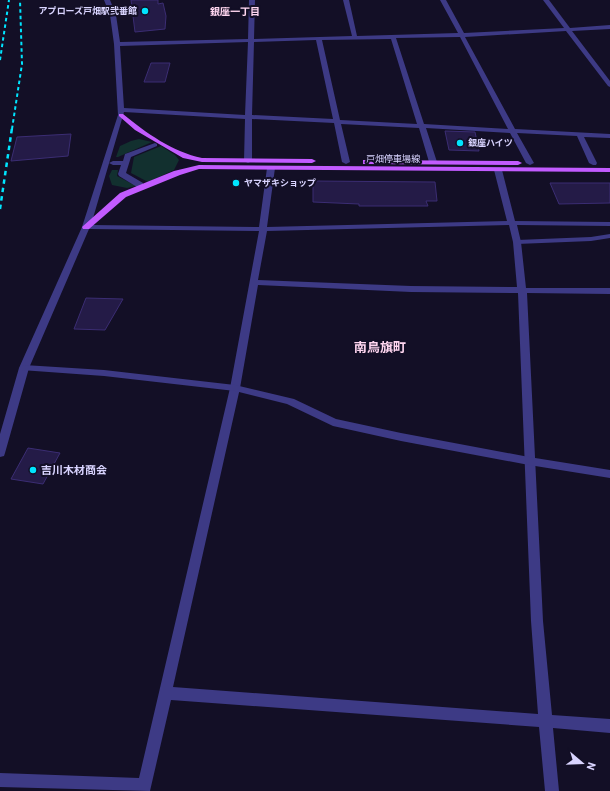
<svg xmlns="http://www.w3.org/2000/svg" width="610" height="791" viewBox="0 0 610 791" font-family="Barlow,'Noto Sans JP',sans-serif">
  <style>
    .green { fill: #12302f }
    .building { fill: #241b47; stroke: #3b2d73 }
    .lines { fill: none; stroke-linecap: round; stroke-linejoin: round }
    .service { fill: #3d3a85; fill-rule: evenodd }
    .pedestrian { fill: #3d3a85; fill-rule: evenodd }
    .minor { fill: #3d3a85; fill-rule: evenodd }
    .tertiary { fill: #3d3a85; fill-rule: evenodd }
    .primary { fill: #c25bff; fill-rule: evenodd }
    .rail-far1 { stroke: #00e5ff; stroke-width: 2; stroke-dasharray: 3.5 3; stroke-linecap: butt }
    .rail { stroke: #00e5ff; stroke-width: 2.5; stroke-dasharray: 4.5 4; stroke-linecap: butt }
    .poi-dot { fill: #00e5ff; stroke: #130f26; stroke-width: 1.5 }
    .labels { text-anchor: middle; stroke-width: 4; stroke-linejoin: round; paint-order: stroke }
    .far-poi-label { font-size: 9px; font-weight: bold; fill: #d9d4ff; stroke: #130f26; text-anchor: start }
    .far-street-label { font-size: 9px; fill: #d9d4ff; stroke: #130f26 }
    .far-neighbourhood-label { font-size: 10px; font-weight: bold; fill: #ffd6f0; stroke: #130f26 }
    .poi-label { font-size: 11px; font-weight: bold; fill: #d9d4ff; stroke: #130f26; text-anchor: start }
    .quarter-label { font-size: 13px; font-weight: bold; fill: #ffd6f0; stroke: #130f26 }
  </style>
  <rect width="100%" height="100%" fill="#130f26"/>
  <g class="green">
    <path d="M139 139 152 142 118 157H116L120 146 131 141Z"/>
    <path d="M161 146 175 155 179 160 174 170 148 182 131 173 134 157Z"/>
    <path d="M112 170H118L117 176 136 186 127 188 112 185 109 176Z"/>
  </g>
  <g class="building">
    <path d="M131 0H158V4L163 3 166 16 165 29 135 32Z"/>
    <path d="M151 63H170L165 82H144Z"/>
    <path d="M445 131 475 132 479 151 449 150Z"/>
    <path d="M71 134 68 156 11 161 17 137Z"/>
    <path d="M313 181 435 182 437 201H426L428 206H359V204L313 202Z"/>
    <path d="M550 183H610V203L559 204Z"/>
    <path d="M86 298 123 299 105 330 74 329Z"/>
    <path d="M28 448 60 453 43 484 11 479Z"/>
  </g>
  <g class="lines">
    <path class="service" d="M610 234V238L591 241 517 244 513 242 517 240 591 237Z"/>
    <path class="pedestrian" d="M155 143 157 144V146L131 157 126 173 143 183V187H137L119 176 118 174 121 165H113L109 163 113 161H123L125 154Z"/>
    <path class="minor" d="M104 0H110L116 15 120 42 248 39 249 0H255L254 39 352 36 343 0H349L357 36 458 33 440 0H446L464 33 564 28 543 0H549L570 28 610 25V29L572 31 610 81V87L608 86 566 31 465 37 515 129 610 134V138L584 137 597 163 596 165H593L589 163 577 136 517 133 534 163 530 165 526 163 510 133 426 128 437 162 433 164 429 162 419 128 341 124 350 162 346 164 342 162 334 123 252 119V161L248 163 244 161 245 119 124 112 91 225 259 227 267 168 271 166 275 168 267 227 507 221 494 170 498 168 502 170 515 221 610 222V226L517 225 521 242 526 288H610V294L527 293 543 621 552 715 610 719V733L553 728 559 791H545L539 727 171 700 150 791 0 787V773L139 778 230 388 259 231 89 229 29 368 5 453 4 456 0 457V434L19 368 82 227 118 115 114 44 110 15ZM460 37 508 129 424 124 396 38ZM391 39 417 124 340 120 322 40ZM316 40 333 119 252 115 254 42ZM248 42 245 115 124 108 120 46ZM509 225 513 242 517 287 411 286 258 280 267 231ZM258 285 411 292 518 293 531 621 538 714 173 687 240 388Z"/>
    <path class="tertiary" d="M24 365 104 370 235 385 294 399 336 419 401 433 529 457 610 470V478L529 465 401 441 333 426 287 404 235 391 104 376 21 370 19 368Z"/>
    <g class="primary">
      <path d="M119 114H123C146 133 173 152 202 158L312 159 316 161 312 163 202 162 183 158 135 130 119 116Z"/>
      <path d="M363 160 518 161 522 163 518 165 366 164H363Z"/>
      <path d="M199 165 610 168V172L199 169 180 175 126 197 89 229H83L82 227 120 193 174 171Z"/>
    </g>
    <g class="rail-far1">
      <path d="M0 60 9 0"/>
      <path d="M12 129 22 64 20 0"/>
    </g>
    <path class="rail" d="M0 209 12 128"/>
  </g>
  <g class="poi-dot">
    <circle cx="145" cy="11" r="4"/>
    <circle cx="460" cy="143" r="4"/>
    <circle cx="236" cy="183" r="4"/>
    <circle cx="33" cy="470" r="4"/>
  </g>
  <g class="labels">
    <g class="far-poi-label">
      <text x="137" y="14" text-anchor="end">アプローズ戸畑駅弐番館</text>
      <text x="468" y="146">銀座ハイツ</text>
      <text x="244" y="186">ヤマザキショップ</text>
    </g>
    <g class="far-street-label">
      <text x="393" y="162">戸畑停車場線</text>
    </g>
    <g class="far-neighbourhood-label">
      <text x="235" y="15">銀座一丁目</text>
    </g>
    <g class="poi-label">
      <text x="41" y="474">吉川木材商会</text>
    </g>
    <g class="quarter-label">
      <text x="380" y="352">南鳥旗町</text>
    </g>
  </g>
  <g transform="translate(582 763) rotate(109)" stroke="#130f26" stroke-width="3" paint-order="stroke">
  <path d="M0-3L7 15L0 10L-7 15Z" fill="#d9d4ff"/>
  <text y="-6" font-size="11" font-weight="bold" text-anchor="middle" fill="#d9d4ff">N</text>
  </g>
</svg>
